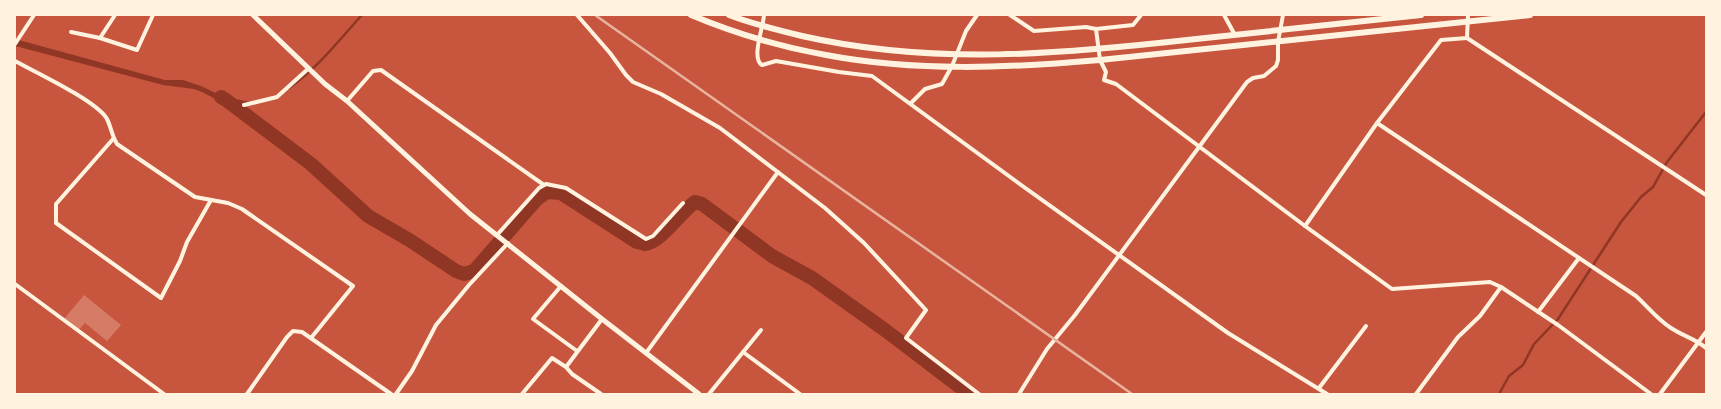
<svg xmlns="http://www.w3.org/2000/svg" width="1721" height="409" viewBox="0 0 1721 409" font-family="'Exo 2',sans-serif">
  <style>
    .water { fill: #8f3625 }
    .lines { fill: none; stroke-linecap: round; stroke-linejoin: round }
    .stream { stroke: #8f3625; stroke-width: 2.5 }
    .river { stroke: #8f3625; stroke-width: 14 }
    .building { fill: #d67c66 }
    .minor { stroke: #fff3e0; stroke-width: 4 }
    .secondary { stroke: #fff3e0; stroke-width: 5 }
    .trunk { stroke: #fff3e0; stroke-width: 6 }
    .rail { stroke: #e9b49f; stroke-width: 2.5 }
  </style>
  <rect width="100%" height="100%" fill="#c8553d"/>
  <path class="water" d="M15 39 165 80H183L201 86 224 97 240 100 238 105 233 108 202 92 194 89 163 85 23 48 15 46Z"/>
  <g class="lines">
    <g class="stream">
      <path d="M289 88C318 68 339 40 362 15"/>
      <path d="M238 101 250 103"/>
      <path d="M1499 394 1509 376 1523 365 1534 344 1558 319 1621 222 1641 197 1653 187 1667 162 1706 112"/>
    </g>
    <path class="river" d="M221 97 226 100 311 164 368 216 411 241 456 271 464 274 474 271 537 199 547 192 561 193 637 242C639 242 642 243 645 244 659 244 682 211 695 202L702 204 772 256 812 278 885 330 969 394"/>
  </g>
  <path class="building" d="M84 295 121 325 107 341 85 323 79 330 64 319Z"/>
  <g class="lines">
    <g class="minor">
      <path d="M115 15 100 38 137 50 153 15"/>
      <path d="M577 15 610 53 626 75 633 82 661 94 720 128 825 208 864 243 926 310 906 338 979 394"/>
      <path d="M764 15C763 29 751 58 762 65L776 61 839 72 872 76 1017 182 1228 333 1327 394"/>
      <path d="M1010 15 1034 31 1086 27 1096 29"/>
      <path d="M1141 15 1133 25 1096 29 1100 60 1106 72 1104 80 1116 84 1305 226 1392 289 1490 282 1501 287 1558 325 1651 394"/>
      <path d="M1224 15 1235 35"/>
      <path d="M71 32 100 38"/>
      <path d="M1467 38 1706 195"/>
      <path d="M15 44 34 15"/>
      <path d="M15 61C35 72 97 101 107 119 111 127 112 136 117 144L195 197 228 203 242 209 353 286 311 338"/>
      <path d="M347 101 373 71 381 70 544 185"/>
      <path d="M911 103 925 89 942 84 952 66 966 31 977 15"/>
      <path d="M244 105 277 97 309 68"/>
      <path d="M1377 123 1636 296C1647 306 1658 320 1671 328 1683 336 1696 339 1706 348"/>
      <path d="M113 139 56 204V223L161 298 180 261 187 242 211 200"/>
      <path d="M1305 226 1377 123 1441 40 1467 38 1468 15"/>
      <path d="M497 235 539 188 546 184 566 188 646 239 653 236 683 203"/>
      <path d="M15 284 164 394"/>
      <path d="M561 286 533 319 577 351"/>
      <path d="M1538 312 1579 258"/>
      <path d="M743 352 800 394"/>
      <path d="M646 353 778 172"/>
      <path d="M566 367 572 374 601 394"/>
      <path d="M1319 388 1366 326"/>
      <path d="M247 394 287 337 293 331 302 332 391 394"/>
      <path d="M396 394 412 371 436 325 469 285 508 243"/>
      <path d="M522 394 552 358 566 367 602 319"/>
      <path d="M709 394 761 330"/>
      <path d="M1019 394 1047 349 1075 315 1247 82 1253 78 1264 76 1276 66 1278 60V42L1283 15"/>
      <path d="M1416 394 1458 337 1480 316 1501 287"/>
      <path d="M1660 394 1706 332"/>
    </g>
    <path class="secondary" d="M253 15 325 84 347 101 470 214 602 319 699 394"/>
    <g class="trunk">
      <path d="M691 15C734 33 781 47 826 55 916 72 1009 68 1100 60L1530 15"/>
      <path d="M729 15C752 24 777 30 802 36 934 66 1062 54 1196 39 1271 31 1346 23 1421 15"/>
    </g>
    <path class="rail" d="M595 15 1132 394"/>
  </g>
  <rect width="1721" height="409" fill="none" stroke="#fff3e0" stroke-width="32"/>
</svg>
